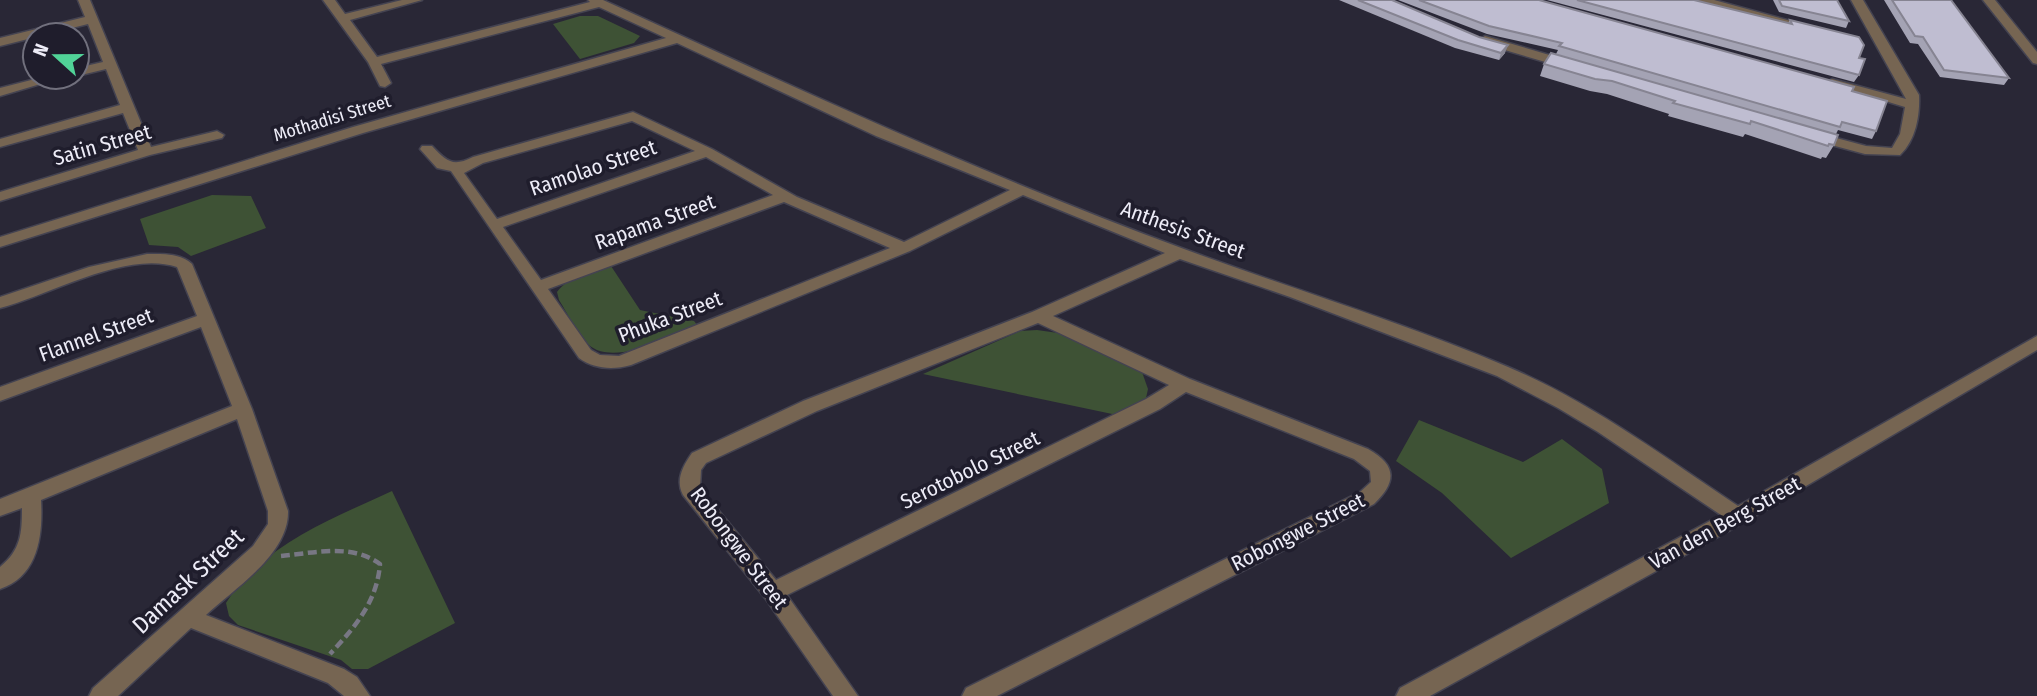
<svg xmlns="http://www.w3.org/2000/svg" width="2037" height="696" viewBox="0 0 2037 696" font-family="'Fira Sans Condensed',sans-serif">
  <style>
    .green { fill: #3e5235 }
    .lines { fill: none; stroke-linecap: round; stroke-linejoin: round }
    .minor-casing { stroke: #444351; stroke-width: 3 }
    .path { stroke: #787784; stroke-width: 4.5; stroke-dasharray: 9 4.5; stroke-linecap: butt }
    .minor { fill: #766552; fill-rule: evenodd }
    .wall { fill: #a4a3b4 }
    .shaded-wall { fill: #868492 }
    .building { fill: #bfbdd1; stroke: #868492; stroke-width: 2 }
    .labels { text-anchor: middle; stroke-width: 7; stroke-linejoin: round; paint-order: stroke }
    .far-street-label { font-size: 18px; fill: #edecf7; stroke: #1f1d2c }
    .street-label { font-size: 21px; fill: #edecf7; stroke: #1f1d2c }
    .near-street-label { font-size: 24px; fill: #edecf7; stroke: #1f1d2c }
  </style>
  <rect width="100%" height="100%" fill="#292736"/>
  <g class="green">
    <path d="M580 16H598L640 36 634 43 580 59 553 24Z"/>
    <path d="M212 195 251 196 266 228 191 256 178 247 149 245 140 219Z"/>
    <path d="M611 266 640 310 694 321 698 326C671 336 614 367 589 345 577 334 568 314 559 300L557 292C570 275 591 272 611 266Z"/>
    <path d="M1037 330 1058 333 1142 372 1148 389 1146 398 1117 415 923 374 1020 331Z"/>
    <path d="M1419 420 1523 462 1562 439 1602 469 1609 503 1511 558 1442 493 1396 461Z"/>
    <path d="M392 491 455 623 368 669H352L341 660 238 625 229 616 226 603C263 544 332 519 392 491Z"/>
  </g>
  <g class="lines">
    <defs>
      <g id="minor">
        <path d="M78 0H90L151 147 217 131 224 135 222 138 150 155 0 201V192L138 150 123 113 0 147V139L120 105 106 69 77 76V68L103 62 88 24 0 46V38L85 17Z"/>
        <path d="M323 0H335L345 14 402 0H422L350 20 377 57 590 2 588 0H603C795 88 986 176 1184 249 1292 289 1402 322 1508 367 1591 402 1664 457 1738 506L2037 336V350L1745 522 1430 696H1396L1400 688 1721 515 1598 432 1558 408 1497 376 1290 297 1180 259 1053 316 1190 379 1368 449C1397 465 1397 482 1374 504L997 696H962L966 688 1360 492 1371 482 1370 471 1354 459 1186 392 1160 409 787 595 858 696H833L765 598 683 495C675 480 683 466 692 453L803 401 1032 312 1165 253 1023 195 910 251 631 365C613 370 594 369 579 358L451 171 437 168 420 149 422 146H432C447 162 453 167 473 157L633 112 712 149 797 197 904 242 1010 190 876 136 677 43 363 133 0 247V237L353 127 666 38 599 7 381 64 391 83 385 87 380 86 368 62ZM632 121 695 151 497 219 464 173 483 163ZM706 157 773 195 541 280 503 227ZM784 202 890 248 619 356 600 355 591 350 548 289ZM1038 323 1169 385 1146 399 776 580 700 488 701 470 706 463 817 411Z"/>
        <path d="M1694 0H1714L1816 28 1810 32Z"/>
        <path d="M1851 0H1863L1919 95C1920 115 1916 140 1900 155L1865 154 1809 139 1807 136 1814 132 1866 146 1892 148 1900 134 1905 107 1826 83 1832 79 1906 99Z"/>
        <path d="M1983 0H1995L2037 52V64L2033 63Z"/>
        <path d="M1485 36 1573 62 1575 65 1569 69 1481 43 1479 40Z"/>
        <path d="M43 77H64L0 96V88Z"/>
        <path d="M147 254C162 254 181 253 192 264L252 409 288 511C289 554 235 588 206 615L344 669 357 677 370 696H344L328 683 191 628 118 696H89L93 688 253 546 268 524V511L237 419 41 500C43 534 39 576 0 589V567C21 550 22 533 22 508L0 516V499L232 406 201 327 0 401V387L197 316 177 267C126 250 50 295 0 308V297L89 267Z"/>
      </g>
    </defs>
    <use href="#minor" class="minor-casing"/>
    <path class="path" d="M281 556C314 553 351 543 380 564 377 602 355 627 330 654"/>
    <use href="#minor" class="minor"/>
  </g>
  <g class="wall">
    <path d="M1339 0H1392L1505 53 1499 60 1455 48Z"/>
    <path d="M1398 0H1539L1852 91 1876 131 1872 139 1838 130 1836 134 1834 145 1826 158 1822 157 1821 159 1745 134 1743 137 1668 116 1669 114 1607 94 1590 91 1540 76 1544 64 1556 54 1558 50 1487 34Z"/>
    <path d="M1547 0H1694L1788 23 1790 20 1859 58V75L1854 82Z"/>
    <path d="M1773 0H1837L1849 21 1846 28 1779 12Z"/>
    <path d="M1884 0H1951L2009 78 2004 85 1940 77 1918 44 1910 43Z"/>
  </g>
  <path class="shaded-wall" d="M1508 45 1505 53 1499 60 1501 53Z"/>
  <g class="building">
    <path d="M1358 0H1392L1479 37 1508 45 1501 53 1458 40Z"/>
    <path d="M1419 0H1539L1854 87 1852 91 1887 101 1876 131 1842 122 1840 127 1559 46 1562 43 1489 26Z"/>
    <path d="M1577 0H1694L1792 24 1790 20 1859 37 1864 45 1859 58 1865 59 1859 75Z"/>
    <path d="M1779 0H1837L1849 21 1782 6Z"/>
    <path d="M1892 0H1951L2009 78 1944 70 1923 37 1915 36Z"/>
    <path d="M1551 53 1838 135 1834 145 1829 144 1828 146 1751 121 1750 124 1673 103 1675 101 1612 81 1595 79 1544 64Z"/>
  </g>
  <g class="labels">
    <g class="far-street-label">
      <text transform="translate(332 118) rotate(-17)" y="6">Mothadisi Street</text>
    </g>
    <g class="street-label">
      <text transform="translate(102 145) rotate(-16)" y="7">Satin Street</text>
      <text transform="translate(593 168) rotate(-19)" y="7">Ramolao Street</text>
      <text transform="translate(655 222) rotate(-20)" y="7">Rapama Street</text>
      <text transform="translate(1183 230) rotate(20)" y="7">Anthesis Street</text>
      <text transform="translate(670 317) rotate(-21)" y="7">Phuka Street</text>
      <text transform="translate(96 335) rotate(-20)" y="7">Flannel Street</text>
      <text transform="translate(970 470) rotate(-26)" y="7">Serotobolo Street</text>
      <text transform="translate(1725 523) rotate(-29)" y="7">Van den Berg Street</text>
      <text transform="translate(1298 532) rotate(-27)" y="7">Robongwe Street</text>
      <text transform="translate(739 548) rotate(53)" y="7">Robongwe Street</text>
    </g>
    <g class="near-street-label">
      <text transform="translate(188 581) rotate(-43)" y="8">Damask Street</text>
    </g>
  </g>
  <g transform="translate(56 56) rotate(291)"><circle r="33" fill="#1f1d2c" stroke="#71707d" stroke-width="2"/>
  <path d="M0-5L12 26L0 18L-12 26Z" fill="#51d398"/>
  <text y="-10" font-size="19" font-weight="bold" text-anchor="middle" fill="#edecf7">N</text>
  </g>
</svg>
